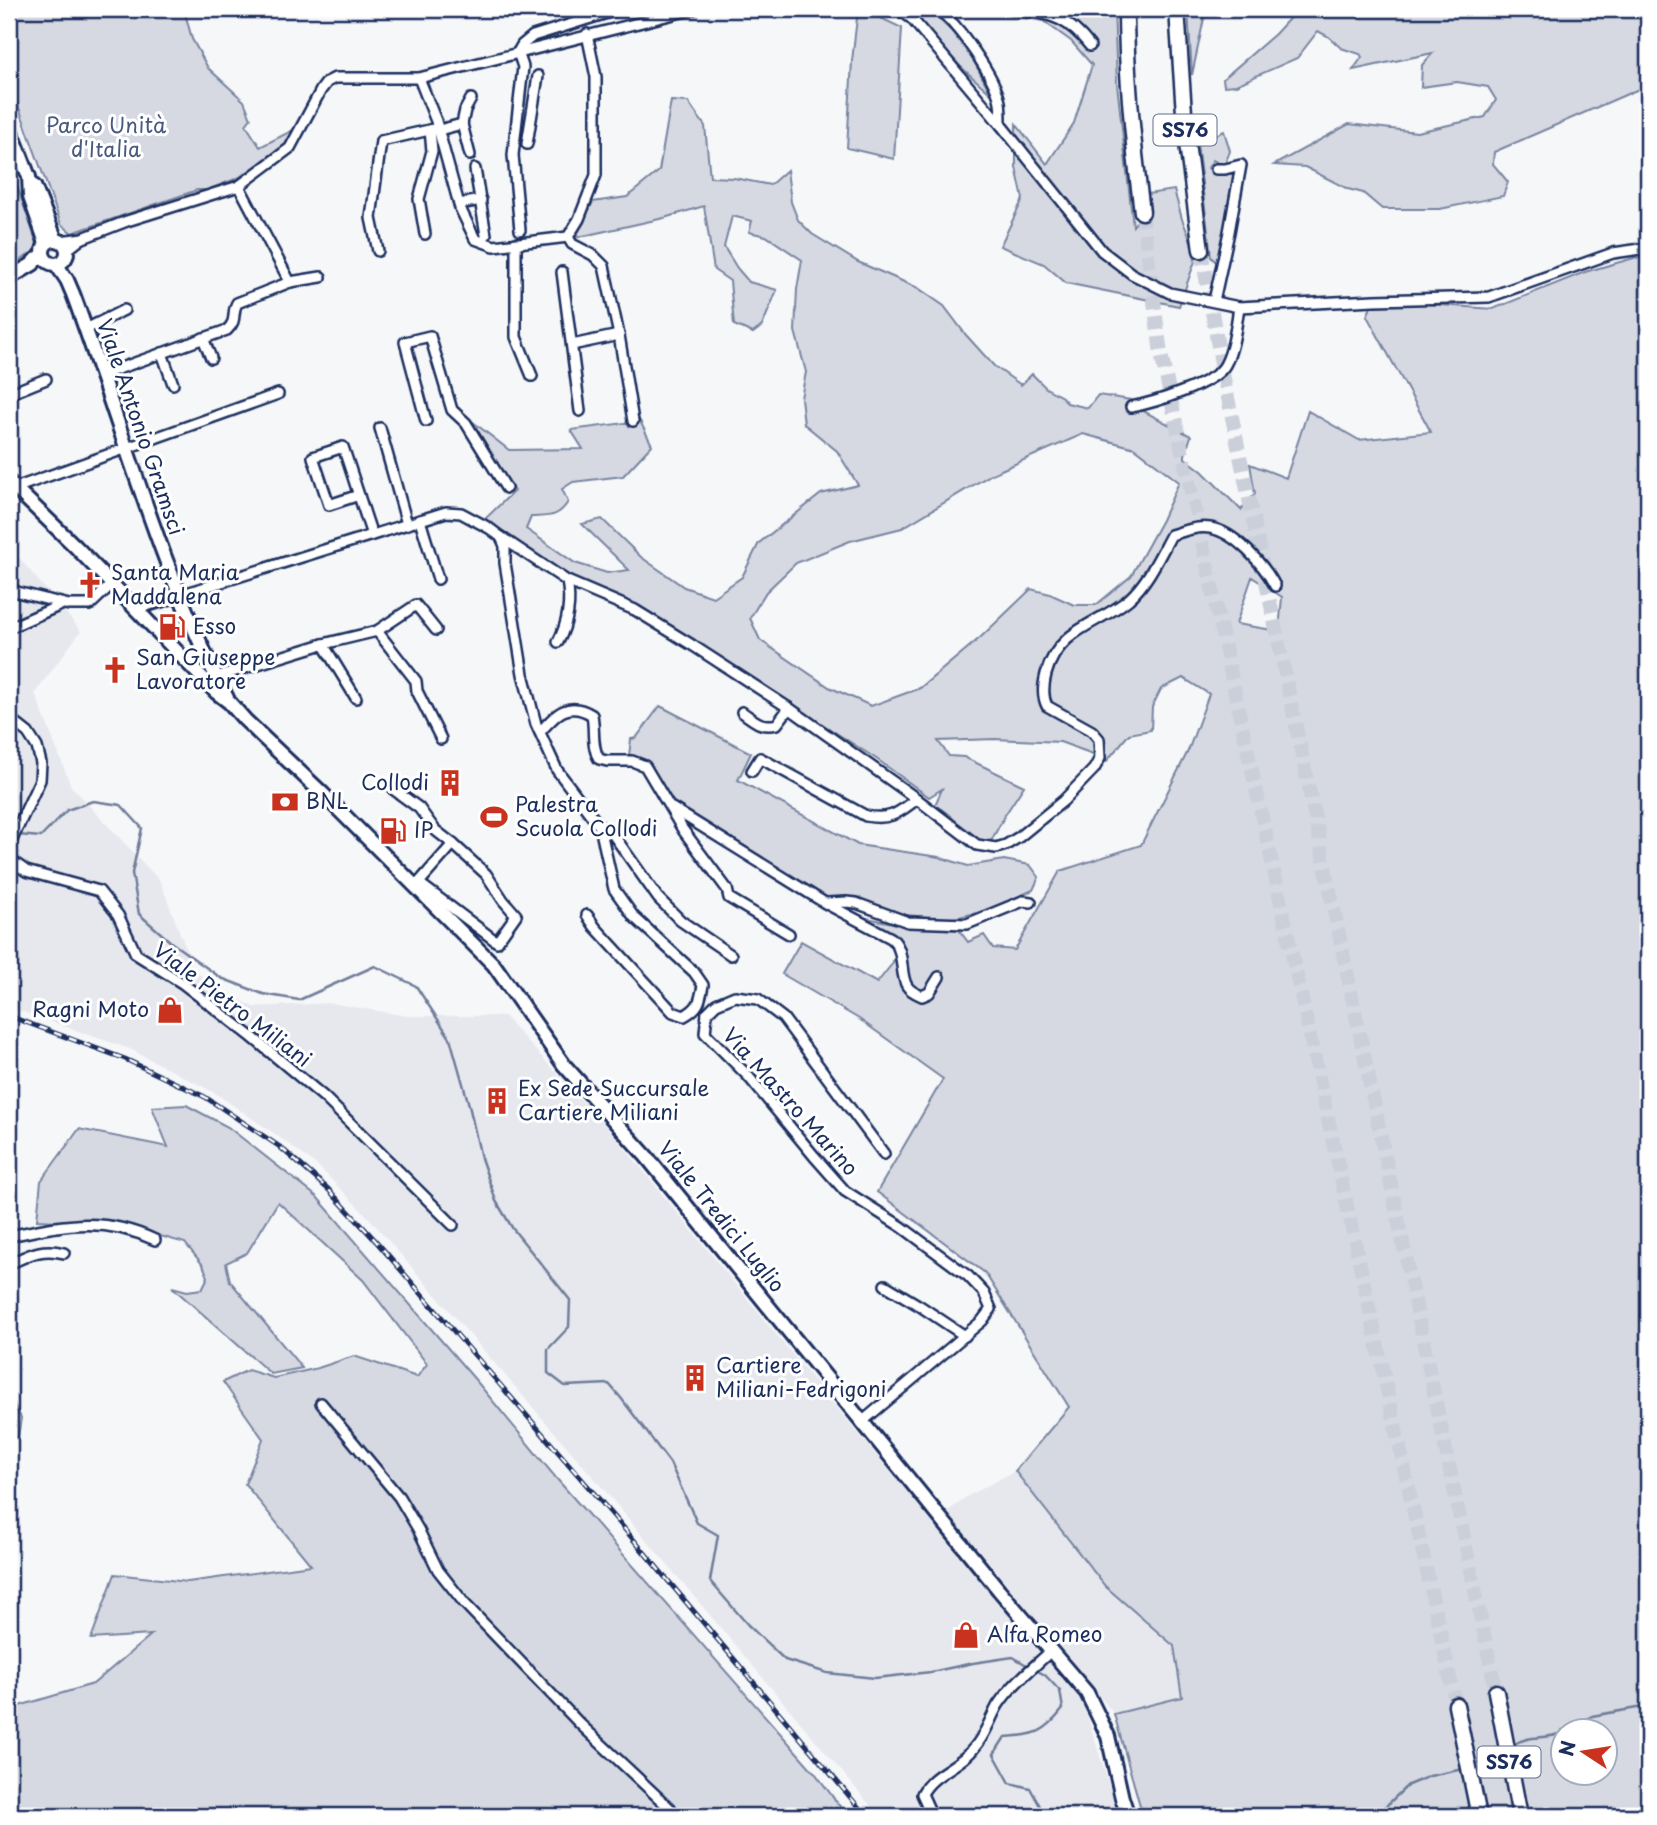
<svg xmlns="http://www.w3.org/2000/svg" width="1657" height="1825" viewBox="0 0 1657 1825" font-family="'Playpen Sans',sans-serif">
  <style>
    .built { fill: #e6e8ee }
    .green { fill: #d6d9e2; stroke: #7884a0; stroke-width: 2; fill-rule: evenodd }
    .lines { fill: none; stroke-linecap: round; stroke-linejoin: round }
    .stream { stroke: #707c99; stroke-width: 2.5 }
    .trunk-tunnel { stroke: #cacfda; stroke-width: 14; stroke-dasharray: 14 7; stroke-linecap: butt }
    .minor-casing { stroke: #1b2f5e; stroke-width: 14 }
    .tertiary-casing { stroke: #1b2f5e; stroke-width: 16 }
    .secondary-casing { stroke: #1b2f5e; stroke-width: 18 }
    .trunk-casing { stroke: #1b2f5e; stroke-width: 19 }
    .minor { stroke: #fff; stroke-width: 9 }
    .tertiary { stroke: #fff; stroke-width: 10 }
    .secondary { stroke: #fff; stroke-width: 12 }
    .trunk { stroke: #fff; stroke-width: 14 }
    .rail-casing { stroke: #1b2f5e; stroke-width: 5 }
    .rail { stroke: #fff; stroke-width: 2.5; stroke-dasharray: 8; stroke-linecap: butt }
    .labels { text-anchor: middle; stroke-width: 6; stroke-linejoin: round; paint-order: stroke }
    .shield { fill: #fff; stroke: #5f6d8e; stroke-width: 2 }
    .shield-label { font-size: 19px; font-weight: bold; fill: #1b2f5e }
    .park-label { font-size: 21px; fill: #4a5a7f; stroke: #fff }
    .street-label { font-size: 21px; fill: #1b2f5e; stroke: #fff }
    .poi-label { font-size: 21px; fill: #1b2f5e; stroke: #fff; text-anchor: start }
  </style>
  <rect width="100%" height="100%" fill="#f6f7f9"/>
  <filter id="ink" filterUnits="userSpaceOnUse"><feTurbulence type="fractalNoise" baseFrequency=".0143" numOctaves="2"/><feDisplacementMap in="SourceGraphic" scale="14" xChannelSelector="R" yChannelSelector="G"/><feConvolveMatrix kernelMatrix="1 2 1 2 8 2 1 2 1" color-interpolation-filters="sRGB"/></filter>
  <g filter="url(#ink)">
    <g class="built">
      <path d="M9 546 81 631 35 693 71 786 160 881 195 972 253 1007 330 1003 407 1016H504L619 1141 806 1371 1082 1700 1119 1816H877L870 1805 600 1485 369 1218 318 1166 275 1134 215 1093 130 1049 9 1007Z"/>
      <path d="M1015 1471 1105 1586 1174 1646 1183 1697 1114 1714 947 1512 966 1497Z"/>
    </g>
    <g class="green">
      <path d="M9 9H182L185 13 192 39 208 68 244 101 251 118 246 125 260 147 297 128 284 148 238 178 207 190H197L72 233 61 224 9 80Z"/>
      <path d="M858 9H862L902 28 894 159 847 148 852 61Z"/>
      <path d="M908 9H928L965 44 991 94 960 66Z"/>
      <path d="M975 9H1114L1117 84 1133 226 1148 207 1147 194 1174 190 1182 219 1194 249 1195 261 1179 306 1066 283 1044 264 1000 246 1023 199 1016 167V124L1047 164 1074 123 1092 65 1071 41 1043 21Z"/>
      <path d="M1188 9H1206L1192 75Z"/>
      <path d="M1298 9H1648V85L1494 152 1493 164 1508 182 1503 196 1440 209H1382L1363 193 1348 189 1305 167 1274 165 1349 124 1417 132 1485 117 1496 100 1488 87 1457 82 1421 87 1422 65 1433 53 1353 70 1362 57 1360 54 1341 48 1329 37 1318 31 1297 58 1236 85 1224 86 1223 79 1275 34Z"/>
      <path d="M671 101 688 102 705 126 710 177 734 178 770 185 787 170 791 202 798 220 812 234 858 262 918 288 944 306 966 335 994 366 1021 385 1032 374 1046 388 1062 397 1067 403 1088 408 1098 395 1131 400 1145 412 1191 436 1185 455V458L1202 471 1241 510 1255 494 1250 464 1286 478 1308 411 1359 440 1431 432 1367 316 1374 300 1493 309 1585 272 1634 258H1648V1816H1143L1114 1714 1182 1697 1174 1646 1105 1586 1015 1471 1069 1407 985 1273 877 1192 943 1079 859 1019 782 974 801 941 877 983 892 964 901 942 885 929 861 917 909 926 959 930 968 942 984 935 993 948 1015 950 1060 871 1141 845 1188 751 1209 694 1183 678 1161 689 1152 707 1151 730 1129 734 1106 762 1093 754 1060 742 995 739 938 741 949 756 964 757 1024 786 1005 815 989 845 972 846C961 826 955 817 935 805L942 789 929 797 878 760 714 654 635 606 572 579 485 519 514 491 459 411 509 450 583 449 571 430 640 421 652 445 623 476 573 482 562 489 568 502C558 518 549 516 531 517L526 529 575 563 607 573 629 570 582 524 602 519 641 557 684 587 713 597 742 577 759 543 821 494 858 485 837 451 804 424 801 398 806 372 795 331 797 289 802 260 766 236 749 232 752 221 732 216 724 247 737 268 749 282 777 290 762 326 753 333 734 325 730 281 714 270 704 206 664 218 574 238 593 202 627 197 659 171ZM1083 434 1135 448 1179 482 1162 520 1131 576 1096 605H1074L1050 594 1031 589 981 637 920 688 871 706 829 687 760 640 750 618 766 592 796 563 850 541 902 528 992 474ZM1252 577 1282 597 1279 631 1236 624ZM1562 1730H1604V1772H1562Z"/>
      <path d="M1224 131 1230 151 1224 166 1213 160 1208 168 1216 174 1230 171 1236 180 1237 195 1216 262 1211 257 1197 143Z"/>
      <path d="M9 163 37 244V250L9 267Z"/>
      <path d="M660 706 751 753 738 780 858 845 939 857 968 866 1004 860 1030 865 1039 877 1033 890 985 911 950 919 895 914 851 906 822 896 676 810 648 762 629 756 631 739 636 738Z"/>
      <path d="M186 1105 228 1127 317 1197 478 1383 556 1478 815 1773 847 1816H9V1709L93 1684 151 1635 91 1639 115 1574 188 1582 311 1565 245 1484 263 1439 223 1382 248 1370 274 1378 318 1368 354 1356 417 1377 427 1364 363 1280 278 1202 247 1253 226 1263 230 1281 302 1368 271 1374 172 1287 187 1291 202 1289 208 1277 203 1265 185 1243 119 1224 37 1220 41 1181 79 1129 168 1147 152 1107Z"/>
      <path d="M9 1395 21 1418 18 1437 9 1441Z"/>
    </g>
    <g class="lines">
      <g class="stream">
        <path d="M18 835 41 837 67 810 93 801 121 805 142 828 132 873 139 914 172 943 221 978 263 994 299 1000 375 966 416 986 450 1038 469 1105 481 1158 496 1201 513 1229 570 1300 569 1327 548 1349V1373L565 1386 609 1384 621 1398 670 1463 697 1523 718 1535 710 1581 748 1625 785 1660 827 1673 875 1678 931 1672 973 1663 1013 1657 1030 1667"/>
        <path d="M1036 1670 1045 1675 1060 1691 1063 1709C1044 1734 1035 1735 1005 1737L994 1754 1010 1783 1030 1788 1040 1806 1042 1816"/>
        <path d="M1566 1730 1592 1716 1648 1706"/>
        <path d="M1513 1745C1530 1734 1545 1740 1562 1733"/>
        <path d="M1472 1766 1503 1750"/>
        <path d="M1372 1816 1387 1805 1408 1785 1430 1776 1463 1769"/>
      </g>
      <g class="trunk-tunnel">
        <path d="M1142 212 1161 354 1456 1705"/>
        <path d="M1201 250 1222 369 1496 1692"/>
      </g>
      <defs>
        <g id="minor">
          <path d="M899 9 912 19 1001 125 1102 251 1132 274 1170 293 1239 307 1374 300 1489 297 1613 253 1648 248"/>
          <path d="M938 9C958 25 995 76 1000 102 1001 109 1001 117 1001 125"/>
          <path d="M1022 9C1054 15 1069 19 1090 46"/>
          <path d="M419 78 436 121 460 208 475 239 494 246 568 237"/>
          <path d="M462 124 465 110 471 99"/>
          <path d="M439 130 462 124 470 155"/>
          <path d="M527 144 538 76"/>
          <path d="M475 169 486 235"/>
          <path d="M239 186 290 282"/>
          <path d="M459 204 481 200"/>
          <path d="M520 230 513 155 523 67 518 52 522 45 533 36 620 9"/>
          <path d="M425 234 419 199 432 151 430 130"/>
          <path d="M568 237 579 219 596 175V77L587 34"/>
          <path d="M568 237 572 244 593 255 604 266 619 335 633 421"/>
          <path d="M60 241 83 238 127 221 239 186 290 148 321 90 327 82 335 78H419L694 9"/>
          <path d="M516 243V337L532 376"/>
          <path d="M67 250 81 239"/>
          <path d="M378 251 371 218 381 141 438 128"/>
          <path d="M562 272 580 411"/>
          <path d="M1214 301 1229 232 1241 165 1225 169H1216"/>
          <path d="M86 329 124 310"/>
          <path d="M203 338 211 358"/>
          <path d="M572 345 619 335"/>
          <path d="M162 353 173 384"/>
          <path d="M101 375 227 330C238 320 231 314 237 303L290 282 321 277"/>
          <path d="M9 394 46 379"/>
          <path d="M1131 407C1153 403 1215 384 1225 365 1234 348 1236 326 1239 307"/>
          <path d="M426 421 405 342 430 336 452 410 466 423 506 488"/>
          <path d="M380 428 407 524"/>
          <path d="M15 488 278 394"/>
          <path d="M359 495 329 505 313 457 343 447C353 476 362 506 372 535"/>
          <path d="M420 520 438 579"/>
          <path d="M501 537 567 581 635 610 692 645 789 708 917 799 977 845 996 848 1006 845 1019 837 1063 801 1094 769 1100 758 1099 739 1092 731 1047 706C1042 696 1043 686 1046 674 1059 628 1098 625 1129 599 1148 582 1159 557 1171 535 1183 531 1197 526 1210 528 1235 532 1264 565 1275 586"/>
          <path d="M9 587 17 592 69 605H90L112 584"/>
          <path d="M180 595 446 512 461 513 489 528 501 537 505 546V563L523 674 536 724 557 770 600 827 614 889 634 917 694 972 703 985C700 1002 699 1008 684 1016L673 1012 595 927 587 915"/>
          <path d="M9 628 63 604"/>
          <path d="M377 631 416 681 417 691 441 739"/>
          <path d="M558 642C568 623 571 602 567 581"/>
          <path d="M323 644 356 698"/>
          <path d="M216 677 323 644 377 631 416 605 436 630"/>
          <path d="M742 712C755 721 761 728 777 724L789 708"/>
          <path d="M9 718 28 733 37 747 41 763 40 780 9 846 12 861 26 871 99 891 118 915 136 954 182 983 252 1037 324 1097 453 1225"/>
          <path d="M540 732C556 714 568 700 592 715 595 729 591 746 599 759L607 761H632L645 766 683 830 727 889 729 898 789 934"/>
          <path d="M752 771 760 758 866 816C891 821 899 812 917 799"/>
          <path d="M393 789 419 808 435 830 453 844 416 886"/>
          <path d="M672 808 825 903 891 938C906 950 899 974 907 986 910 991 917 994 922 996L929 993 939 977"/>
          <path d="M600 827 612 833 658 898 681 921 731 955"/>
          <path d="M419 883 497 942 516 915 503 900 486 874 453 844"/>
          <path d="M827 903 846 902 856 903 908 922 967 924 1023 901 1031 902"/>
          <path d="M707 1013 705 1033 748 1076 814 1156 845 1191 902 1227 968 1276 984 1293 991 1309 982 1321 863 1421"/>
          <path d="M707 1013 716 1004 735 996 758 999 783 1018 884 1154"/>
          <path d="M9 1236C63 1225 102 1215 155 1240"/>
          <path d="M9 1264C29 1255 41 1247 64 1253"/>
          <path d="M885 1285 920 1306 965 1336"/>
          <path d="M321 1403 399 1497 418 1529 438 1570 465 1604 580 1724 678 1816"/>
          <path d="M9 1512H12"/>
          <path d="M932 1816 922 1794C932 1773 960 1767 974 1748 985 1736 990 1719 998 1705 1012 1684 1033 1668 1052 1650"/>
        </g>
        <path id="tertiary" d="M135 609 180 595"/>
        <g id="secondary">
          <path d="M9 125 29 177 30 197 46 243"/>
          <path d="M34 186 56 240"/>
          <circle cx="55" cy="252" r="12"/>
          <path d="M56 264 67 280 73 294C123 429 160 570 227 698"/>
          <path d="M9 278 33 264 34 261 43 255"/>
          <path d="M9 482 76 547 216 692 229 702 245 720 322 793 494 965 564 1065 646 1156 999 1590 1087 1693 1108 1736 1122 1798 1128 1816"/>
        </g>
        <g id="trunk">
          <path d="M1126 9C1126 78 1133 144 1142 212"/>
          <path d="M1177 9 1185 128 1201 250"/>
          <path d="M1496 1692 1520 1816"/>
          <path d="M1456 1705 1479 1816"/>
        </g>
      </defs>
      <use href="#minor" class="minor-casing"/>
      <use href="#tertiary" class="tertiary-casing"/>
      <use href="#secondary" class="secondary-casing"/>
      <use href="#trunk" class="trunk-casing"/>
      <use href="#minor" class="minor"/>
      <use href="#tertiary" class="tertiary"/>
      <use href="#secondary" class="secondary"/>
      <use href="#trunk" class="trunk"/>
      <defs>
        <path id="rail" d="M9 1016 125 1059 205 1097 280 1147 328 1189 375 1240 617 1520 866 1816"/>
      </defs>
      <use href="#rail" class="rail-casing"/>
      <use href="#rail" class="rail"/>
    </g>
  </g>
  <defs>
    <symbol id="church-bare" viewBox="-9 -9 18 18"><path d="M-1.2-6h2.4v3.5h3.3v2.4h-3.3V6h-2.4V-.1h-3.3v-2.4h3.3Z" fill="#c8321e" stroke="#fff" stroke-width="2.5" paint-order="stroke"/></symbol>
    <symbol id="fuel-bare" viewBox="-9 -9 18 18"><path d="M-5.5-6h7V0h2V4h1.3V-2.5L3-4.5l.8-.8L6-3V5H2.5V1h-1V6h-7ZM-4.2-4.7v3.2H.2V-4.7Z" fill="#c8321e" stroke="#fff" stroke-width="2.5" paint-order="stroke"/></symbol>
    <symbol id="building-bare" viewBox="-9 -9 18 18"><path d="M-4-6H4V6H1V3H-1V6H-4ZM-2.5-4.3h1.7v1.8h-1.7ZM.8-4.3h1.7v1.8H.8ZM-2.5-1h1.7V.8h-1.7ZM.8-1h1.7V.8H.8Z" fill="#c8321e" stroke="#fff" stroke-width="2.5" paint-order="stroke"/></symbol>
    <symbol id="bank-bare" viewBox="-9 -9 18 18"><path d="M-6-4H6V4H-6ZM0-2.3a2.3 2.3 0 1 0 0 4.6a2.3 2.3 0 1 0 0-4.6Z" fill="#c8321e" stroke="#fff" stroke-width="2.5" paint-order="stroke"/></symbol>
    <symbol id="stadium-bare" viewBox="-9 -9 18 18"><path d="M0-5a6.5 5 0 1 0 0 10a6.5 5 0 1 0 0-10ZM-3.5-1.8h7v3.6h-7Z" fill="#c8321e" stroke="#fff" stroke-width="2.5" paint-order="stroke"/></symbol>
    <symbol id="shop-bare" viewBox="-9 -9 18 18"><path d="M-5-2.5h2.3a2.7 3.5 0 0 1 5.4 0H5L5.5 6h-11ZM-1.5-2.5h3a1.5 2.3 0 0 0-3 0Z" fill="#c8321e" stroke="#fff" stroke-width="2.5" paint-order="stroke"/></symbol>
  </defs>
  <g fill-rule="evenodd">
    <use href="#church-bare" x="71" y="566" width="38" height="38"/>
    <use href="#fuel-bare" x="153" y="608" width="38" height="38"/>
    <use href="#church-bare" x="96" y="651" width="38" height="38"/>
    <use href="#building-bare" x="431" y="764" width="38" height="38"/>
    <use href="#bank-bare" x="266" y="783" width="38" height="38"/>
    <use href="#stadium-bare" x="475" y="798" width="38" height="38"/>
    <use href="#fuel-bare" x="374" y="812" width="38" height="38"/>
    <use href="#shop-bare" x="151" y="991" width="38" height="38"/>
    <use href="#building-bare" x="478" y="1082" width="38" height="38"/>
    <use href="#building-bare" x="676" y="1359" width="38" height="38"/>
    <use href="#shop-bare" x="947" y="1616" width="38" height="38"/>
  </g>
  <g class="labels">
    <g class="shield">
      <rect x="1153.5" y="114.5" width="63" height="31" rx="5"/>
      <rect x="1477.5" y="1746.5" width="63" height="31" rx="5"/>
    </g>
    <g class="shield-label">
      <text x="1185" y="137">SS76</text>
      <text x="1509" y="1769">SS76</text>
    </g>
    <g class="park-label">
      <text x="106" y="133">Parco Unità<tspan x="106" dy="24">d'Italia</tspan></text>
    </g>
    <g class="street-label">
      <text transform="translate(140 427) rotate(71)" y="7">Viale Antonio Gramsci</text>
      <text transform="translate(232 1005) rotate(37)" y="7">Viale Pietro Miliani</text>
      <text transform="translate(790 1102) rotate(48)" y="7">Via Mastro Marino</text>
      <text transform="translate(721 1217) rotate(51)" y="7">Viale Tredici Luglio</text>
    </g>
    <g class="poi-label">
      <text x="111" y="580">Santa Maria<tspan x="111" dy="24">Maddalena</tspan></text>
      <text x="193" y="634">Esso</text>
      <text x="136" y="665">San Giuseppe<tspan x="136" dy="24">Lavoratore</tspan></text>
      <text x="429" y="790" text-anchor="end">Collodi</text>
      <text x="306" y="809">BNL</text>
      <text x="515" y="812">Palestra<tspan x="515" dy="24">Scuola Collodi</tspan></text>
      <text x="414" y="838">IP</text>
      <text x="149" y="1017" text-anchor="end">Ragni Moto</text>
      <text x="518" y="1096">Ex Sede Succursale<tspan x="518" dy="24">Cartiere Miliani</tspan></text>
      <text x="716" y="1373">Cartiere<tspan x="716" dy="24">Miliani-Fedrigoni</tspan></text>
      <text x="987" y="1642">Alfa Romeo</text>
    </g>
  </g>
  <rect width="1657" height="1825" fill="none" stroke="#fff" stroke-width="35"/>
  <rect x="18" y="18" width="1622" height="1790" fill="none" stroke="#1b2f5e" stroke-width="2.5" filter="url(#ink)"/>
  <g transform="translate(1584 1752) rotate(282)"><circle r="33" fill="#ffffff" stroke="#a4acbf" stroke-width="2"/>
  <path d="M0-5L12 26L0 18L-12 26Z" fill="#c8321e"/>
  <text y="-10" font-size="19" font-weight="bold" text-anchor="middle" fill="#1b2f5e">N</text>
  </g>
</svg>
